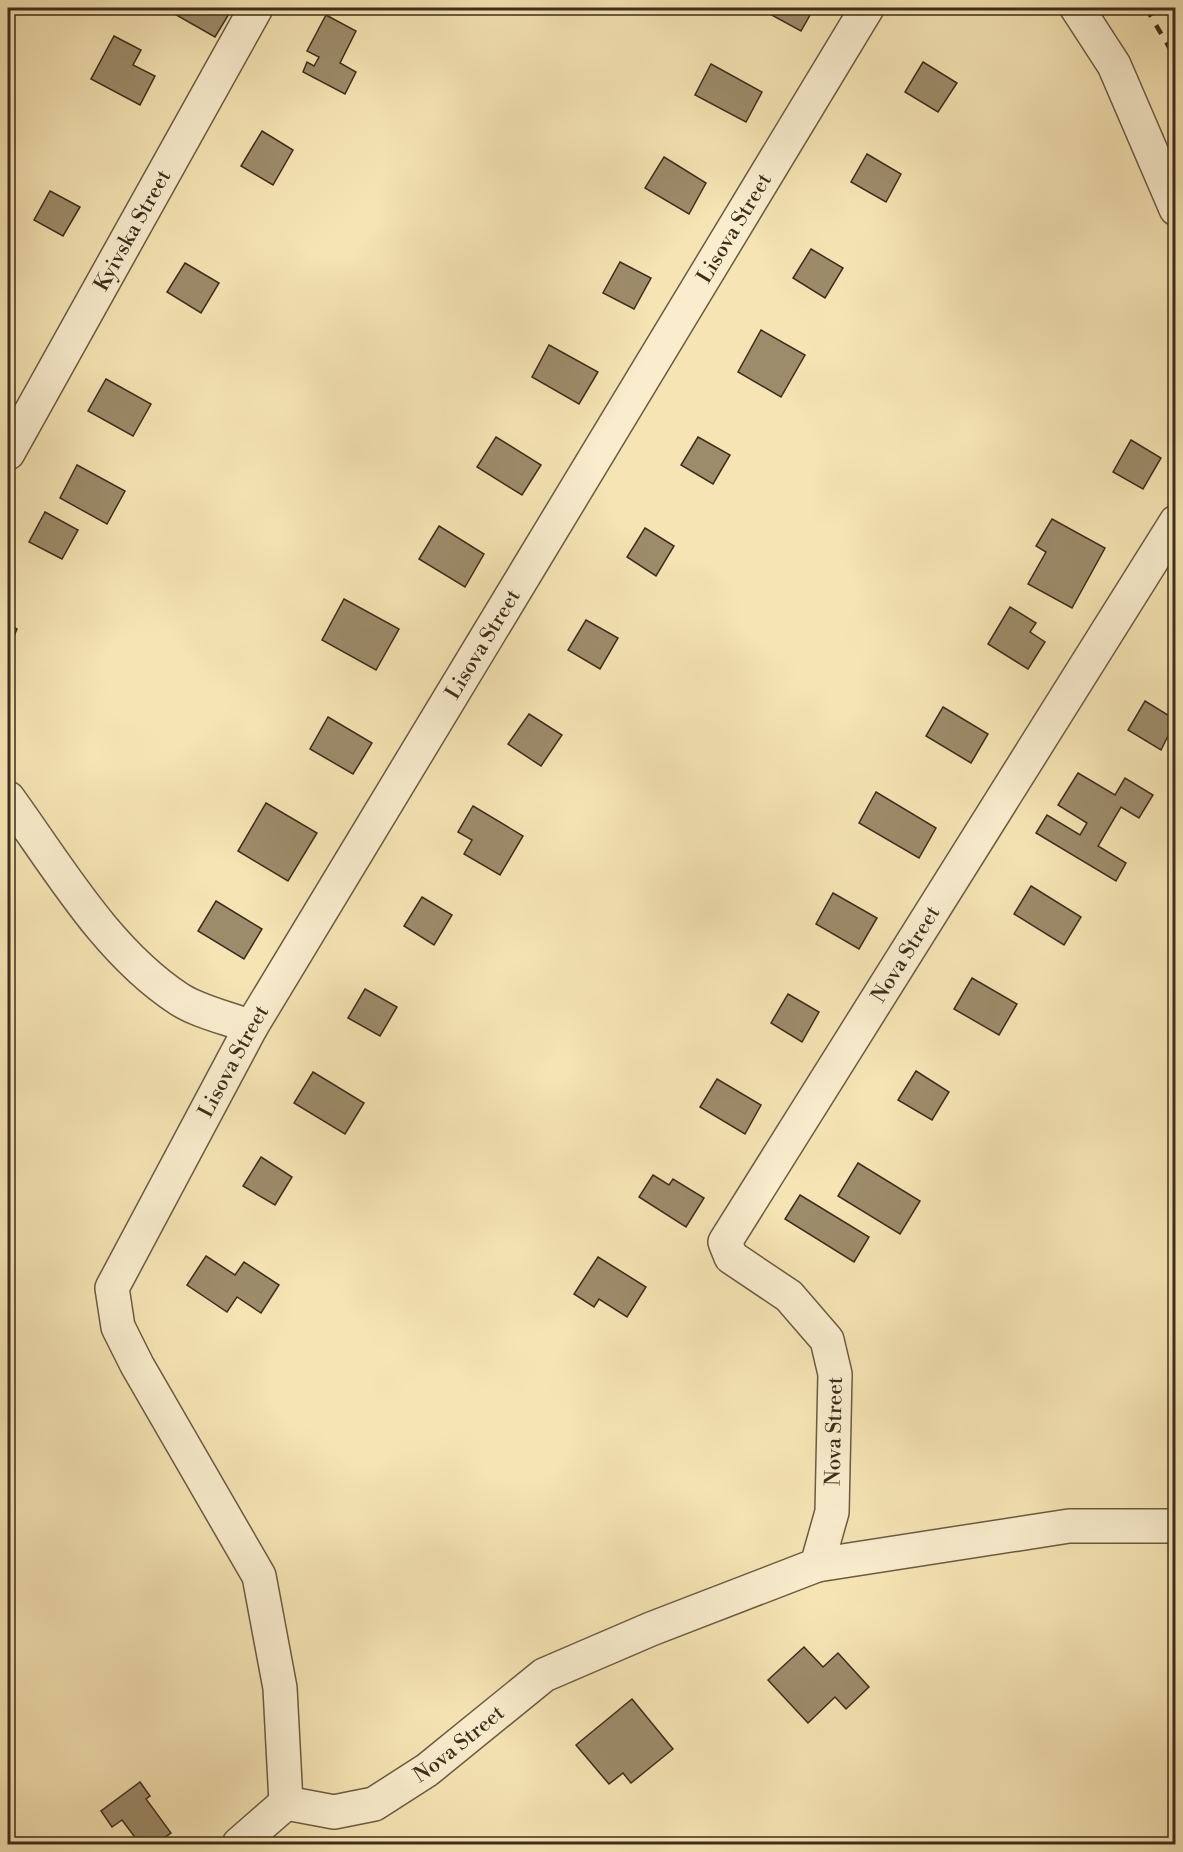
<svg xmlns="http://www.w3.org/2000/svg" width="1183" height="1852" viewBox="0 0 1183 1852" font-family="'Libre Bodoni',serif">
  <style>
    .building { fill: #9d8c6b; stroke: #3d2d1b; stroke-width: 1.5 }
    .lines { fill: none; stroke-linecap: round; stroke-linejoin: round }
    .minor-casing { stroke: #6b5b41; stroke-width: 36 }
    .minor { stroke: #f9edce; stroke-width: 33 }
    .rail { stroke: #3d2d1b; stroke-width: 4.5; stroke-dasharray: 10 10; stroke-linecap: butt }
    .labels { text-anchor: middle; stroke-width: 4.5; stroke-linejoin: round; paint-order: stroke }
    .street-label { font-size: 21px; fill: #3d2d1b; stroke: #f9edce }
  </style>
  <rect width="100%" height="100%" fill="#f6e4b4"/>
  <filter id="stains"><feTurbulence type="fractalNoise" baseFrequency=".00333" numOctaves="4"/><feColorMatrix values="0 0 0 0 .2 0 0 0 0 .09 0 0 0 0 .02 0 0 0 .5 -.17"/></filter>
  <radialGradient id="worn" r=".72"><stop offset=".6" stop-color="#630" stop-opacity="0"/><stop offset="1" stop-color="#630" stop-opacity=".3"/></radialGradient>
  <g class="building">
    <path d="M164 8H229L232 9 215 37Z"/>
    <path d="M768 8H814L801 31 766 12Z"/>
    <path d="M326 15 356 31 340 63 356 72 345 94 303 72 307 62 314 66 319 57 307 51Z"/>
    <path d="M114 36 141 50 133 65 155 76 140 105 91 79Z"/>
    <path d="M923 62 957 83 938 112 905 92Z"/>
    <path d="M711 64 762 92 746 122 695 95Z"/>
    <path d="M262 131 293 150 273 185 241 166Z"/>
    <path d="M867 154 901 174 886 202 851 182Z"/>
    <path d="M664 157 706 183 689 214 645 188Z"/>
    <path d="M50 191 80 207 63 236 34 220Z"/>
    <path d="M811 249 843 268 825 298 793 278Z"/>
    <path d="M620 262 651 278 634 309 603 293Z"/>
    <path d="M185 263 219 283 201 313 167 292Z"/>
    <path d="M761 330 805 355 781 397 738 372Z"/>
    <path d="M549 345 598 372 579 404 532 377Z"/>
    <path d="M106 379 151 404 133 436 88 411Z"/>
    <path d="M496 437 541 465 522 495 477 467Z"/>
    <path d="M698 437 730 455 713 484 681 465Z"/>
    <path d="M1131 440 1161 458 1143 489 1113 472Z"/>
    <path d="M77 465 125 491 107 524 60 498Z"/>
    <path d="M45 512 78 530 62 559 29 542Z"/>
    <path d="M1052 519 1105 548 1072 608 1028 584 1046 552 1036 546Z"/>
    <path d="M439 526 484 554 465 587 419 559Z"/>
    <path d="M645 528 674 546 656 576 627 557Z"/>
    <path d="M344 599 399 629 376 670 322 640Z"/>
    <path d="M1010 607 1036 623 1030 632 1045 642 1028 669 988 644Z"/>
    <path d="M586 620 618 638 600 669 568 650Z"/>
    <path d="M8 624 17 629 8 649Z"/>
    <path d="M1145 701 1176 720 1161 750 1128 730Z"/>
    <path d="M943 707 988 734 971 763 926 736Z"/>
    <path d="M529 714 562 735 541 766 508 744Z"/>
    <path d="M328 717 372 743 353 774 310 749Z"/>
    <path d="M1078 773 1115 795 1125 778 1153 795 1139 818 1121 807 1098 846 1126 863 1116 881 1036 833 1047 815 1080 835 1087 823 1058 805Z"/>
    <path d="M876 792 936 828 919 858 859 823Z"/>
    <path d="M266 803 317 833 288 881 238 851Z"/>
    <path d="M473 806 523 836 500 875 464 854 472 840 458 832Z"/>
    <path d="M1031 886 1081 917 1064 945 1014 914Z"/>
    <path d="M833 893 877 918 859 949 816 924Z"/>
    <path d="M422 897 452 915 434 945 404 926Z"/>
    <path d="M216 901 262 929 244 959 198 931Z"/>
    <path d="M972 978 1017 1004 999 1035 954 1009Z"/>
    <path d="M365 989 397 1007 380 1036 348 1018Z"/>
    <path d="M788 994 819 1012 802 1042 771 1023Z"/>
    <path d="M916 1071 949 1092 932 1120 898 1100Z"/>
    <path d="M313 1072 364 1103 345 1134 294 1103Z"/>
    <path d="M717 1079 761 1105 745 1134 700 1107Z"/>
    <path d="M261 1157 292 1177 275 1205 243 1186Z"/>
    <path d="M858 1163 920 1201 900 1234 838 1196Z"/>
    <path d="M653 1175 669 1185 673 1179 704 1198 686 1227 639 1197Z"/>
    <path d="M800 1195 869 1237 854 1262 785 1219Z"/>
    <path d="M206 1256 235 1275 244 1262 279 1285 261 1313 237 1297 227 1312 187 1285Z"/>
    <path d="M598 1257 646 1287 627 1317 599 1299 594 1307 574 1294Z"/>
    <path d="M804 1647 823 1667 838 1653 869 1687 846 1709 835 1697 808 1723 768 1680Z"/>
    <path d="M632 1699 673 1749 631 1783 623 1773 609 1784 576 1745Z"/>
    <path d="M140 1782 150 1796 146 1799 171 1833 155 1844H140L122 1820 112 1827 101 1811Z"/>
  </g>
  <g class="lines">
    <defs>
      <g id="minor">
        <path d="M1077 8 1114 65 1176 209"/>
        <path id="s1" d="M8 453 256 8"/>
        <path d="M8 798C58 867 106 951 179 999 199 1012 228 1018 251 1027"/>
        <path d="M817 1565 1069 1526H1176"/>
        <path id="s2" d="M286 1803 280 1688 259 1576 137 1365 118 1327 112 1288 251 1027 867 8"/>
        <path id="s3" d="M239 1844 286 1803 334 1812 374 1804 427 1770 544 1675 651 1629 817 1565 832 1512 835 1374 827 1340 789 1296 731 1257 725 1242 1176 522"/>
      </g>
    </defs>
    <use href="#minor" class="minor-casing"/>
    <use href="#minor" class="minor"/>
    <path class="rail" d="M1146 8 1176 59"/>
  </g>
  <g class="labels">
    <g class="street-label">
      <text dy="7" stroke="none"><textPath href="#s2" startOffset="1784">Lisova Street</textPath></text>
      <text dy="7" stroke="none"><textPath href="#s1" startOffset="255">Kyivska Street</textPath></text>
      <text dy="7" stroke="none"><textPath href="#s2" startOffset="1298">Lisova Street</textPath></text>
      <text dy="7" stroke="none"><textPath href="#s3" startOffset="1372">Nova Street</textPath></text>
      <text dy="7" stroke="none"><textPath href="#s2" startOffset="812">Lisova Street</textPath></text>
      <text dy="7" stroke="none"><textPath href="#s3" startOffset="796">Nova Street</textPath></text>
      <text dy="7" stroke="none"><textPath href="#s3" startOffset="256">Nova Street</textPath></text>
    </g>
  </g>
  <rect width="1183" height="1852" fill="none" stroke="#f6e4b4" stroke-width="30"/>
  <rect x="9" y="9" width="1165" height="1834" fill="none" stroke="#3d2d1b" stroke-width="3"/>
  <rect x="15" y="15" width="1153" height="1822" fill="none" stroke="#3d2d1b" stroke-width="1.5"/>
  <rect width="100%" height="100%" filter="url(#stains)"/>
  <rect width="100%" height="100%" fill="url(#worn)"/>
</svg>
